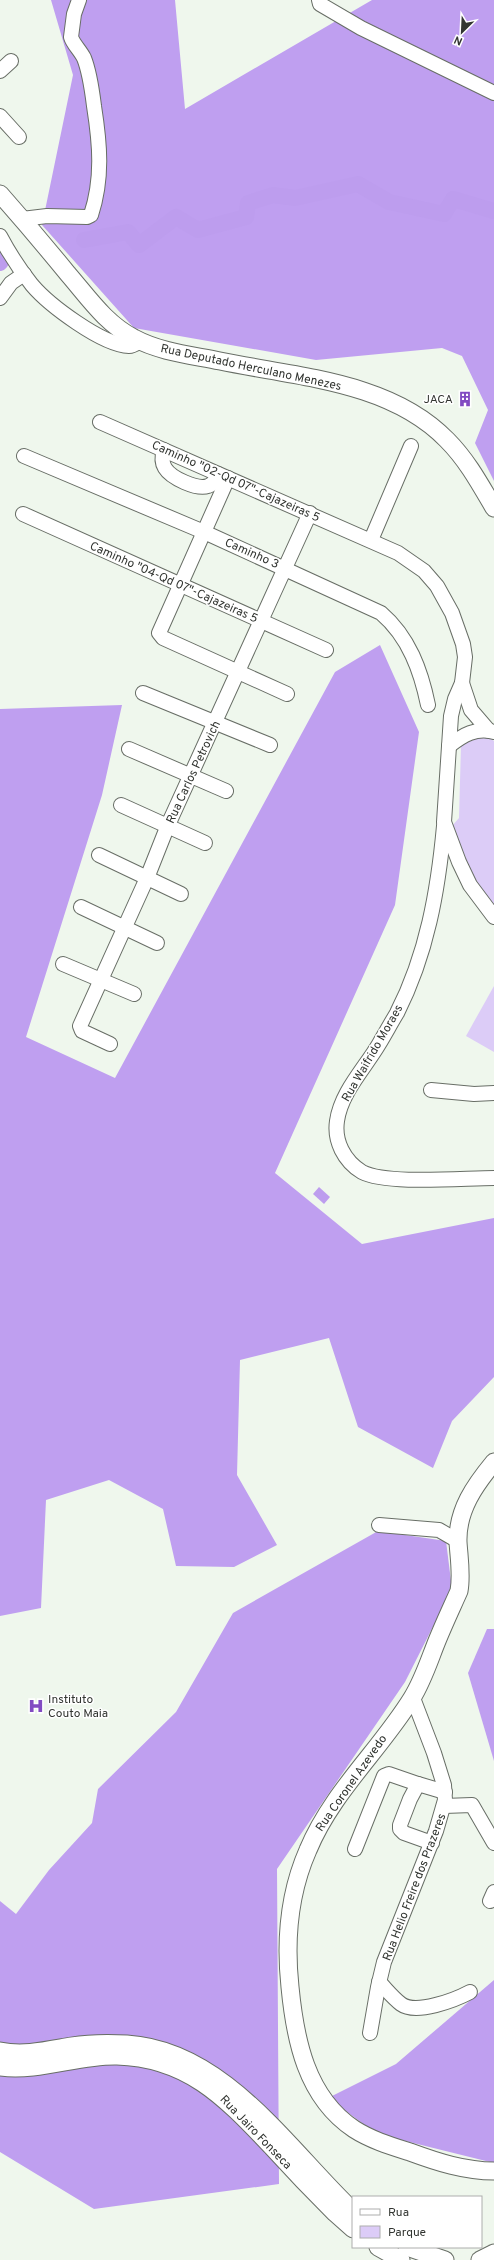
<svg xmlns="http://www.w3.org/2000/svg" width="494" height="2260" viewBox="0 0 494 2260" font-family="Overpass,sans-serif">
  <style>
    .green { fill: #dcccf7 }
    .forest { fill: #bf9ff0 }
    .water { fill: #bd9dee }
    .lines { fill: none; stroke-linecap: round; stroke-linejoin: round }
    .river { stroke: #bd9dee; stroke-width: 16 }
    .minor-casing { stroke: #686e66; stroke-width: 16 }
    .major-casing { stroke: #686e66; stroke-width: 19 }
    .minor { stroke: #fff; stroke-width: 14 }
    .major { stroke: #fff; stroke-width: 17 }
    .labels { text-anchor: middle; stroke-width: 3; stroke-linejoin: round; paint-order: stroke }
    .street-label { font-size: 12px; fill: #323531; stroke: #fff }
    .poi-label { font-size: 12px; fill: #323531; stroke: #fff; text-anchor: end }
  </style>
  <rect width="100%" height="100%" fill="#eff7ed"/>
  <g class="green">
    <path d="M487 736 494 741V910L462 858 452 826 459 818 461 745 472 738Z"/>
    <path d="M494 986V1052L466 1036Z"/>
  </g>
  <g class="forest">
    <path d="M51 0H175L185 109 372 0H494V481L475 443 488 410 462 356 442 348 316 360 134 328 42 225 73 75Z"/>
    <path d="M380 645 419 732 395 905 275 1173 362 1244 494 1218V1377L452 1421 433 1468 358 1427 329 1338 240 1360 237 1475 277 1545 234 1567 176 1566 163 1509 109 1480 46 1500 41 1608 0 1616V709L122 705 102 795 26 1037 115 1078 335 672Z"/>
    <path d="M378 1531 446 1541 452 1589 405 1682 277 1869 279 2184 94 2209 0 2152V1901L16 1914 49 1870 92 1823 98 1789 176 1712 233 1613Z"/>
    <path d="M487 1629H494V1761L468 1673Z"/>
    <path d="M494 1980V2163L377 2134 328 2098 396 2064Z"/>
  </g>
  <path class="water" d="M319 1187 330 1197 324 1204 313 1194Z"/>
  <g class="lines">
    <g class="river">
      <path d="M84 240 128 232 139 245 176 217 198 230 246 217 248 203 273 195 295 198 358 184 389 202 444 214 453 199 494 211"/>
      <path d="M0 263 3 259"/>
    </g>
    <defs>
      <g id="minor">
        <path d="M319 0 320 4 361 28 494 93"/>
        <path d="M0 71 11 61"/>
        <path d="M0 116 19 137"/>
        <path d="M22 219 47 216 87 217 91 215C103 178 100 144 94 106 92 90 90 73 84 58 80 50 73 44 71 37L74 14 79 0"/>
        <path d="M0 236C9 253 20 270 32 285 49 305 102 345 129 346 133 346 137 343 140 341"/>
        <path d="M0 298 11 283 24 274"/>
        <path d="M100 422 398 553 424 571 437 586 452 613 463 644 465 657 462 683 455 699 451 716 444 822 459 862 470 885 494 917"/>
        <path d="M164 450C162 456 162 463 165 468 171 478 197 490 208 486 214 484 216 479 218 474"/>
        <path d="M24 456 204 532 381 613C409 637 421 671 428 705"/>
        <path d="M228 478 159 633 163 638 287 694"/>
        <path d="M23 514 326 650"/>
        <path d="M371 540 411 446"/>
        <path d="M462 683 471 710 489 731"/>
        <path d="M143 693 270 745"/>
        <path d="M449 746C463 735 476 727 494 732"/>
        <path d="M129 749 226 791"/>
        <path d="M121 805 205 843"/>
        <path d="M444 826C438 891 427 954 397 1013 391 1023 385 1034 379 1044 365 1068 341 1092 337 1121 334 1141 344 1161 362 1172 387 1185 463 1178 494 1178"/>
        <path d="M99 855 181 894"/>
        <path d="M81 907 157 943"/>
        <path d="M63 964 134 994"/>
        <path d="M110 1044 82 1031 80 1026 147 878 168 825 310 513"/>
        <path d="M431 1090 474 1094 494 1093"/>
        <path d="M379 1525 439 1530 458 1541"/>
        <path d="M444 1806 472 1805 494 1843"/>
        <path d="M432 1843 404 1833 400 1829V1825L410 1799 418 1784 445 1792"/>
        <path d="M355 1849 384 1776 389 1774 418 1784"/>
        <path d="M490 1901 494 1892"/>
        <path d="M379 1982C386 1989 393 1998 401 2004 416 2015 455 2000 470 1992"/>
        <path d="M370 2033 378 1987 384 1962 436 1831 445 1800 444 1785 434 1753 413 1698"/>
      </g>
      <g id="major">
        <path d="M0 194C23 220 46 247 68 274 88 297 106 324 134 338 160 352 191 355 220 361 296 377 390 381 447 440 467 460 480 484 494 508"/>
        <path d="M494 1462C475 1485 457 1510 458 1542 459 1558 462 1575 459 1591 451 1609 442 1628 435 1646 428 1664 422 1682 412 1698 380 1750 332 1792 308 1850 289 1893 285 1940 290 1987 295 2039 306 2097 354 2129 371 2140 391 2146 410 2152 437 2162 465 2171 494 2171"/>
        <path d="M0 2051C24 2056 48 2050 72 2046 90 2043 108 2043 127 2044 224 2050 288 2149 353 2211"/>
        <path d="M0 2067C40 2072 78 2055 117 2056 189 2058 226 2099 272 2147 292 2169 313 2191 335 2213L353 2229"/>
        <path d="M378 2247 401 2260"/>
        <path d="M407 2247 445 2260"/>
        <path d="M480 2260 494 2253"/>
      </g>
    </defs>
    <use href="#minor" class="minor-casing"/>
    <use href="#major" class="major-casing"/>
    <use href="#minor" class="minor"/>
    <use href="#major" class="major"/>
  </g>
  <defs>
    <symbol id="building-bare" viewBox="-9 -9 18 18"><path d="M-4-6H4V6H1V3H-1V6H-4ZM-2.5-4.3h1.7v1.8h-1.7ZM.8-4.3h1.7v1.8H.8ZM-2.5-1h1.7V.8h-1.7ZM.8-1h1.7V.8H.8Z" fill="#824bc2" stroke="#fff" stroke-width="2.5" paint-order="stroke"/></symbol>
    <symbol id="hospital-bare" viewBox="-9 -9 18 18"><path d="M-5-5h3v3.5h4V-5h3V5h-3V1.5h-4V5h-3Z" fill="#824bc2" stroke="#fff" stroke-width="2.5" paint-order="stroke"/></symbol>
  </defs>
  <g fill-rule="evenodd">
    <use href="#building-bare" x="454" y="388" width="22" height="22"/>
    <use href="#hospital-bare" x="25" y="1695" width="22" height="22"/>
  </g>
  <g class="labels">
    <g class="street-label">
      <text transform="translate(251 367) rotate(12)" y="4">Rua Deputado Herculano Menezes</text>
      <text transform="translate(236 481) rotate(24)" y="4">Caminho "02-Qd 07"-Cajazeiras 5</text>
      <text transform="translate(252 553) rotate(24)" y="4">Caminho 3</text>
      <text transform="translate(174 582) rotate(24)" y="4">Caminho "04-Qd 07"-Cajazeiras 5</text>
      <text transform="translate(193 772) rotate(-65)" y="4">Rua Carlos Petrovich</text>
      <text transform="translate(372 1053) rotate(-60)" y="4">Rua Waifrido Moraes</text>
      <text transform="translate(351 1783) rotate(-55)" y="4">Rua Coronel Azevedo</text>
      <text transform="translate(414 1887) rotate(-69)" y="4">Rua Helio Freire dos Prazeres</text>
      <text transform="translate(256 2132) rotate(46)" y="4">Rua Jairo Fonseca</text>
    </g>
    <g class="poi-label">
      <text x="453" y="403">JACA</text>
      <text x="48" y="1703" text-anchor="start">Instituto<tspan x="48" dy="14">Couto Maia</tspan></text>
    </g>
  </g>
  <rect x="352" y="2196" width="130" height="52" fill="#ffffff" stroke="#adaead"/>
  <rect x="360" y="2209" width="20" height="6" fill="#ffffff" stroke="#adaead"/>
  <text x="388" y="2216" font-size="12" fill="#323531">Rua</text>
  <rect x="360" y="2226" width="20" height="12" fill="#dcccf7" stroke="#adaead"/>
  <text x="388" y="2236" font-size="12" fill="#323531">Parque</text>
  <g transform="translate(462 32) rotate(204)" stroke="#ffffff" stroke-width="3" paint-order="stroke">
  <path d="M0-3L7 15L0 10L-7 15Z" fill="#323531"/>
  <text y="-6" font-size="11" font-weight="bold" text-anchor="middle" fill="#323531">N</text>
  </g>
</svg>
